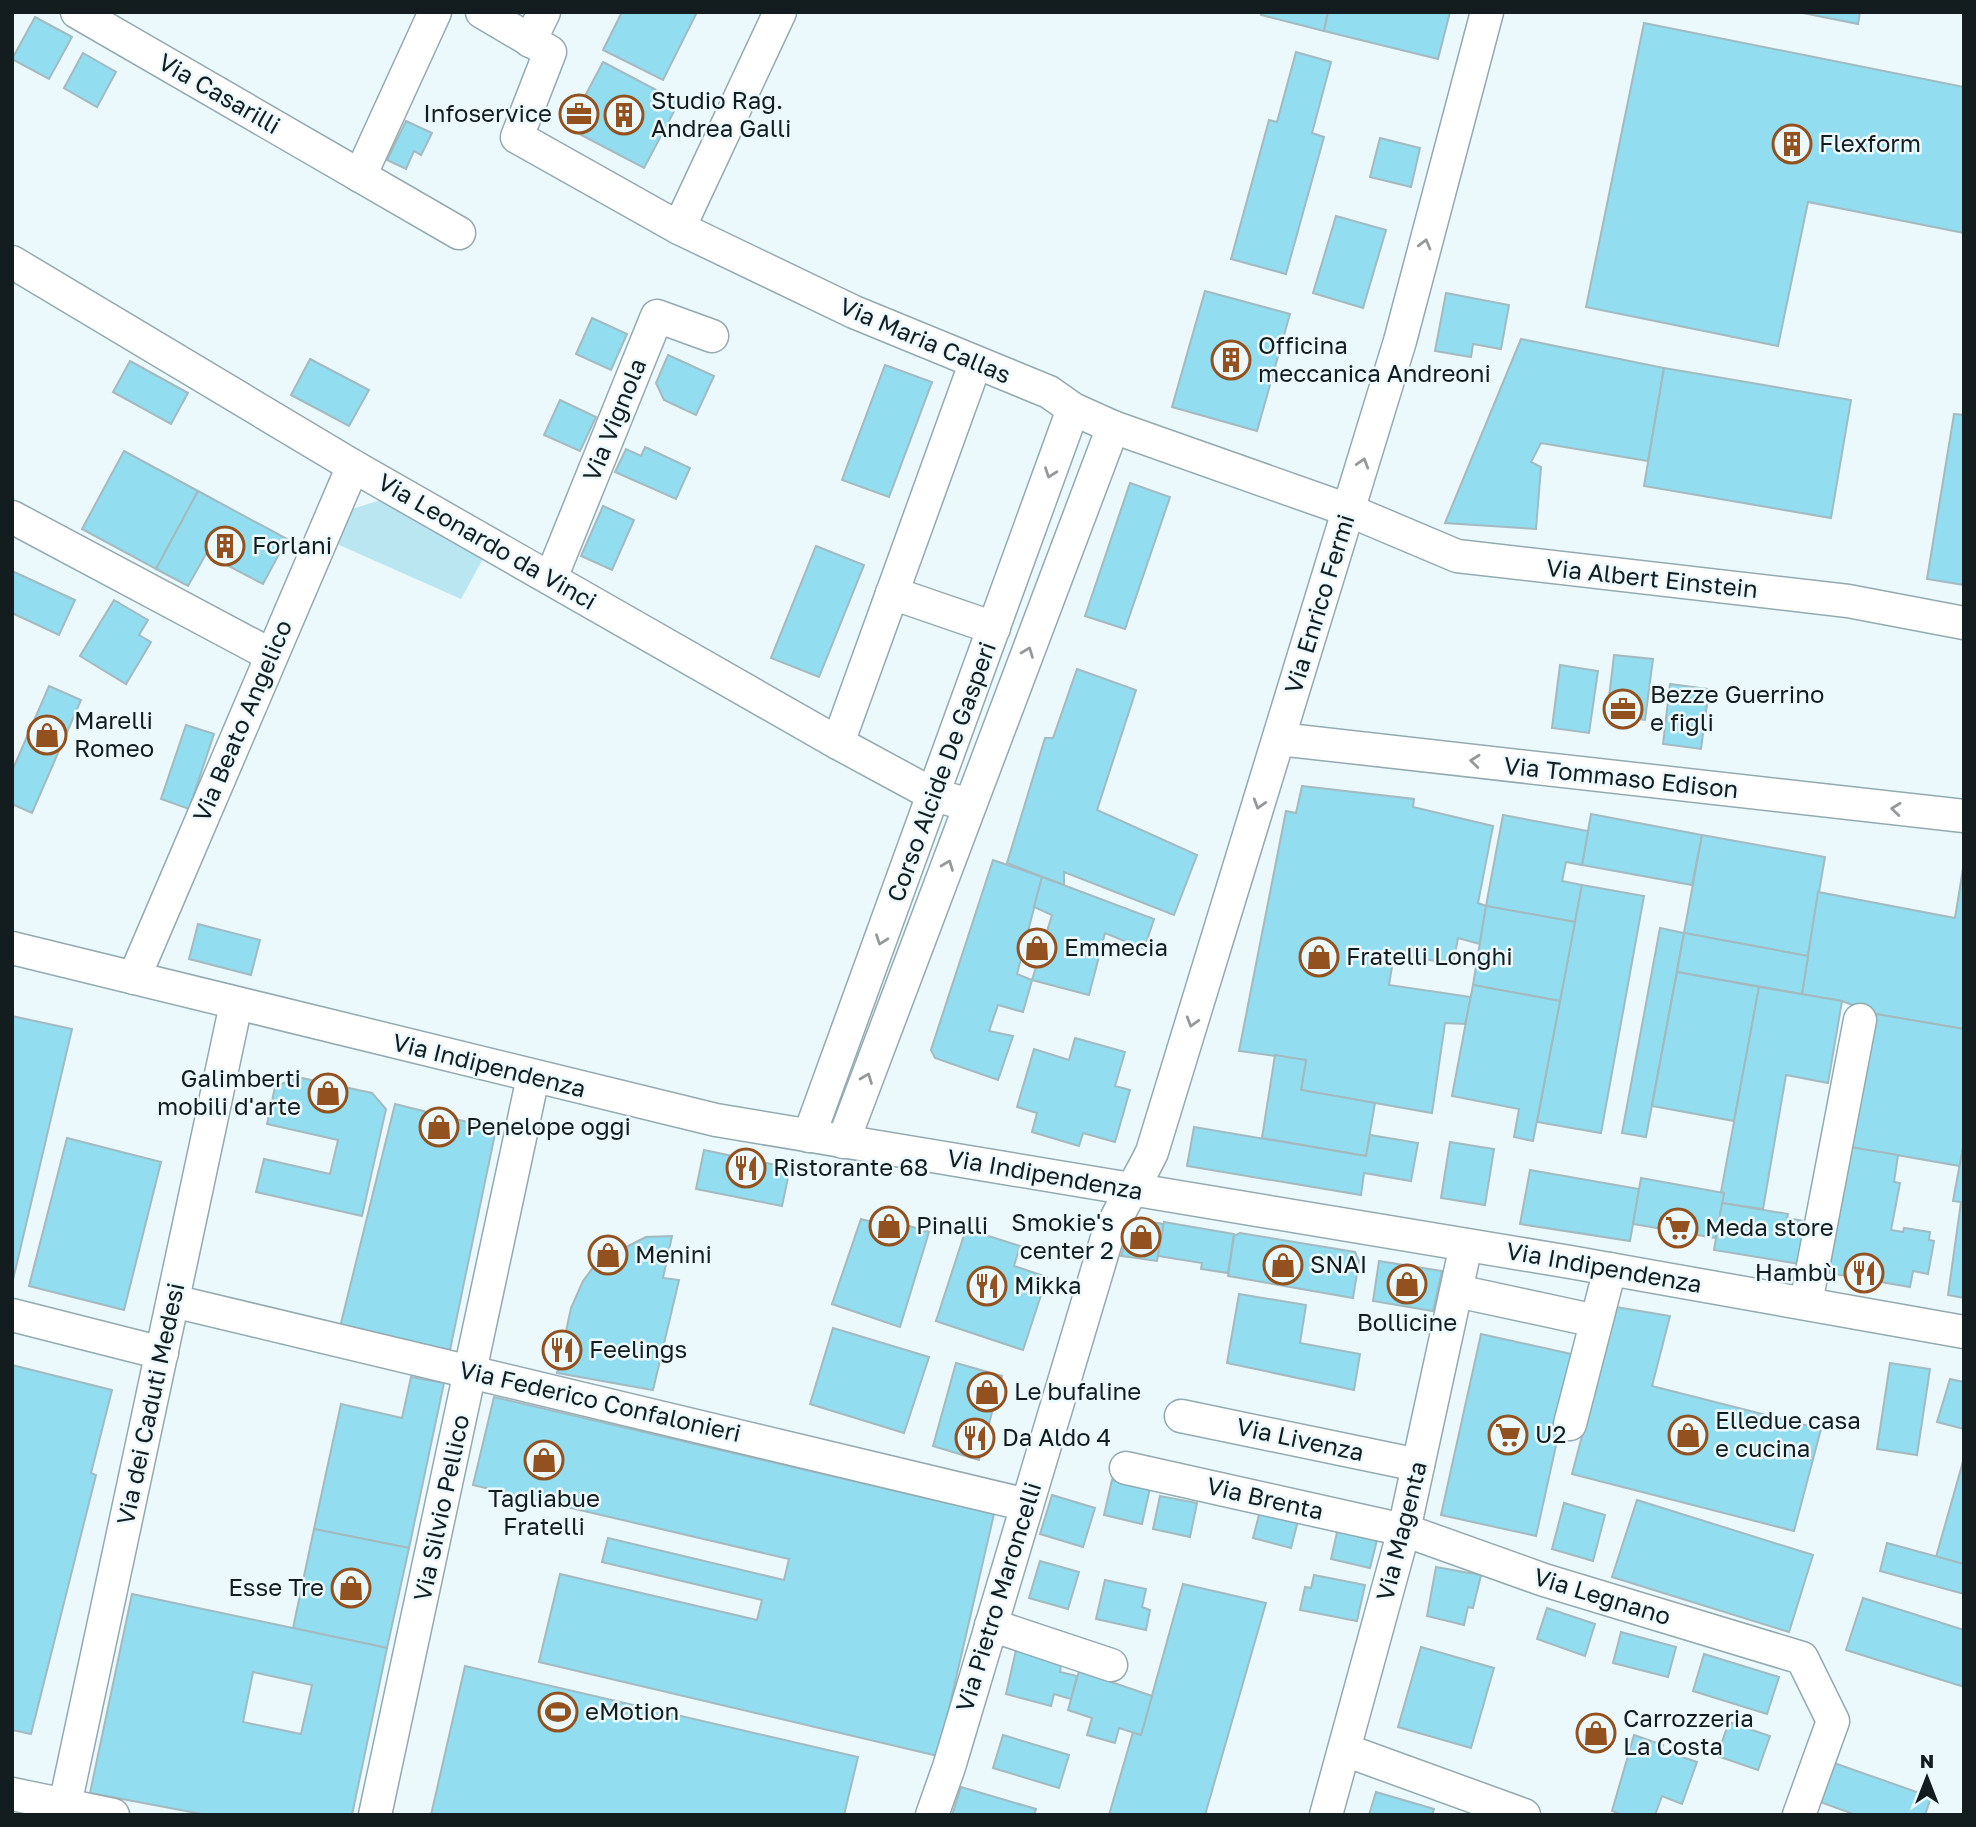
<svg xmlns="http://www.w3.org/2000/svg" width="1976" height="1827" viewBox="0 0 1976 1827" font-family="'Golos Text',sans-serif">
  <style>
    .green { fill: #b9e6f1 }
    .building { fill: #92def0; stroke: #a2bac0; stroke-width: 2; fill-rule: evenodd }
    .lines { fill: none; stroke-linecap: round; stroke-linejoin: round }
    .minor-casing { stroke: #93aab0; stroke-width: 35 }
    .minor { stroke: #fff; stroke-width: 32 }
    .oneway { stroke: #95999a }
    .labels { text-anchor: middle; stroke-width: 5; stroke-linejoin: round; paint-order: stroke }
    .street-label { font-size: 24px; fill: #131c1e; stroke: #ebf9fd }
    .poi-label { font-size: 24px; fill: #131c1e; stroke: #ebf9fd; text-anchor: start }
  </style>
  <rect width="100%" height="100%" fill="#ebf9fd"/>
  <path class="green" d="M387 498 484 557 461 599 337 544 352 509Z"/>
  <g class="building">
    <path d="M622 12H697L663 80 603 50Z"/>
    <path d="M1263 12H1328L1324 31 1261 15Z"/>
    <path d="M1328 12H1450L1438 59 1324 31Z"/>
    <path d="M1798 12H1860L1858 24Z"/>
    <path d="M35 17 72 37 49 79 12 59Z"/>
    <path d="M1644 23 1964 87V233L1808 202 1778 346 1586 307Z"/>
    <path d="M1296 52 1331 62 1312 133 1324 137 1286 274 1231 259 1269 120 1277 122Z"/>
    <path d="M83 53 116 72 97 107 64 88Z"/>
    <path d="M603 62 679 102 644 168 568 128Z"/>
    <path d="M406 121 432 133 421 155 414 151 406 169 387 160Z"/>
    <path d="M1380 138 1420 148 1411 187 1370 177Z"/>
    <path d="M1336 216 1386 230 1363 308 1313 293Z"/>
    <path d="M1205 291 1290 314 1257 431 1172 407Z"/>
    <path d="M1446 293 1509 305 1501 349 1473 344 1471 357 1435 351Z"/>
    <path d="M592 318 627 334 611 370 576 354Z"/>
    <path d="M1521 339 1664 368 1648 461 1541 443 1531 462 1541 467 1536 529 1445 523Z"/>
    <path d="M668 355 714 376 696 415 664 400 656 383Z"/>
    <path d="M310 359 369 390 349 426 291 395Z"/>
    <path d="M130 361 188 393 171 424 113 392Z"/>
    <path d="M885 365 932 382 889 497 842 480Z"/>
    <path d="M1664 368 1851 400 1831 518 1644 486Z"/>
    <path d="M560 400 596 417 580 451 544 435Z"/>
    <path d="M1954 414 1964 415V585L1927 579Z"/>
    <path d="M645 447 690 468 676 499 615 472 626 449 641 456Z"/>
    <path d="M124 451 198 491 156 569 82 529Z"/>
    <path d="M1130 483 1170 497 1125 629 1085 616Z"/>
    <path d="M198 491 287 539 263 584 206 554 188 586 156 569Z"/>
    <path d="M603 506 634 520 612 570 581 556Z"/>
    <path d="M816 546 864 565 819 677 771 658Z"/>
    <path d="M12 571 75 600 59 635 12 613Z"/>
    <path d="M114 600 148 620 139 635 151 642 126 684 80 656Z"/>
    <path d="M1614 655 1653 659 1645 720 1607 715Z"/>
    <path d="M1560 665 1598 671 1589 733 1552 728Z"/>
    <path d="M1077 669 1136 690 1097 810 1197 855 1174 915 1064 872V885L1007 863 1045 738H1053Z"/>
    <path d="M1670 684 1709 689 1701 749 1663 744Z"/>
    <path d="M49 686 81 700 32 813 12 804V771Z"/>
    <path d="M186 725 214 734 189 809 161 799Z"/>
    <path d="M1302 786 1414 799 1413 807 1493 826 1478 903 1486 906 1480 944 1458 938 1453 964 1394 954 1389 985 1471 997 1465 1024 1445 1023 1432 1113 1301 1090 1306 1060 1239 1051 1286 811 1296 813Z"/>
    <path d="M1591 814 1702 835 1692 885 1582 865Z"/>
    <path d="M1503 815 1588 831 1582 865 1566 862 1562 881 1582 885 1575 922 1486 906Z"/>
    <path d="M1702 835 1825 857 1808 956 1684 933Z"/>
    <path d="M993 860 1042 877 1017 974 1032 980 1023 1012 998 1005 989 1031 1013 1036 998 1080 935 1058 931 1050Z"/>
    <path d="M1963 869 1964 1029 1876 1014 1842 1001 1802 994 1818 892 1955 918Z"/>
    <path d="M1042 877 1154 919 1144 949 1105 933 1089 995 1032 980 1052 915 1034 907Z"/>
    <path d="M1582 885 1644 896 1601 1133 1537 1122Z"/>
    <path d="M1486 906 1575 922 1560 1001 1473 985Z"/>
    <path d="M198 924 260 940 251 975 189 959Z"/>
    <path d="M1660 928 1684 933 1646 1137 1622 1133Z"/>
    <path d="M1684 933 1808 956 1802 994 1677 972Z"/>
    <path d="M1677 972 1759 987 1734 1121 1652 1106Z"/>
    <path d="M1473 985 1560 1001 1533 1141 1514 1137 1519 1109 1452 1096Z"/>
    <path d="M1759 987 1842 1001 1828 1083 1786 1075 1763 1209 1722 1203 1724 1193 1721 1192Z"/>
    <path d="M1876 1014 1964 1029V1141L1960 1166 1850 1147Z"/>
    <path d="M12 1016 72 1029 12 1284Z"/>
    <path d="M1075 1038 1125 1052 1115 1086 1130 1090 1115 1142 1083 1133 1079 1146 1032 1132 1037 1113 1017 1107 1034 1049 1069 1060Z"/>
    <path d="M1275 1055 1306 1060 1301 1090 1375 1103 1366 1156 1262 1138Z"/>
    <path d="M297 1077 372 1093 386 1109 362 1216 256 1192 264 1159 330 1174 338 1140 267 1124 275 1087Z"/>
    <path d="M395 1104 496 1129 450 1350 340 1327Z"/>
    <path d="M1194 1127 1366 1156 1370 1135 1418 1143 1411 1181 1364 1173 1361 1195 1187 1166Z"/>
    <path d="M67 1138 161 1162 124 1310 29 1286Z"/>
    <path d="M1450 1142 1494 1149 1485 1205 1441 1198Z"/>
    <path d="M1964 1142V1298L1948 1295 1961 1202 1953 1201Z"/>
    <path d="M1850 1147 1898 1155 1894 1182 1900 1183 1891 1230 1903 1232 1904 1228 1930 1232 1929 1240 1934 1241 1928 1274 1913 1271 1910 1287 1829 1273Z"/>
    <path d="M704 1150 790 1168 782 1206 696 1189Z"/>
    <path d="M1530 1170 1639 1189 1630 1241 1520 1224Z"/>
    <path d="M1641 1178 1724 1193 1716 1238 1633 1224Z"/>
    <path d="M1722 1203 1788 1214 1787 1218 1804 1221 1803 1229 1806 1230 1800 1264 1714 1250Z"/>
    <path d="M861 1219 884 1225 886 1219 929 1232 900 1327 832 1304Z"/>
    <path d="M1132 1219 1164 1224 1157 1261 1121 1256Z"/>
    <path d="M1164 1222 1234 1234 1228 1273 1201 1269 1202 1263 1158 1256Z"/>
    <path d="M966 1229 1020 1246 1014 1266 1047 1277 1023 1350 936 1321Z"/>
    <path d="M1240 1233 1355 1252 1359 1261 1353 1298 1228 1276 1234 1236Z"/>
    <path d="M672 1236 663 1278 679 1280 653 1390 557 1373 571 1308 583 1281 598 1261 646 1237Z"/>
    <path d="M1379 1261 1442 1271 1433 1311 1373 1301Z"/>
    <path d="M1239 1294 1306 1305 1300 1343 1360 1354 1354 1390 1227 1363Z"/>
    <path d="M1616 1307 1670 1316 1652 1386 1821 1429 1794 1531 1572 1474Z"/>
    <path d="M833 1328 929 1357 904 1433 810 1404Z"/>
    <path d="M1481 1334 1576 1355 1536 1536 1441 1515Z"/>
    <path d="M956 1363 1002 1376 979 1460 933 1446Z"/>
    <path d="M1890 1363 1930 1369 1917 1455 1877 1449Z"/>
    <path d="M12 1365 112 1390 91 1473 96 1475 31 1734 12 1730Z"/>
    <path d="M411 1377 444 1383 409 1548 314 1529 341 1404 402 1418Z"/>
    <path d="M1950 1379 1964 1382V1429L1937 1422Z"/>
    <path d="M494 1397 994 1514 938 1756 539 1662 560 1574 757 1620 762 1600 602 1562 608 1538 784 1580 789 1559 473 1485Z"/>
    <path d="M1964 1458V1564L1936 1557Z"/>
    <path d="M1112 1480 1150 1488 1142 1524 1104 1515Z"/>
    <path d="M1052 1495 1095 1508 1083 1547 1040 1534Z"/>
    <path d="M1160 1496 1197 1503 1190 1537 1153 1529Z"/>
    <path d="M1637 1500 1813 1555 1789 1632 1612 1577Z"/>
    <path d="M1564 1503 1605 1515 1593 1561 1552 1549Z"/>
    <path d="M1261 1507 1299 1517 1291 1548 1253 1538Z"/>
    <path d="M1338 1528 1378 1536 1370 1568 1331 1559Z"/>
    <path d="M314 1529 409 1548 387 1648 293 1628Z"/>
    <path d="M1887 1543 1964 1564V1594L1880 1571Z"/>
    <path d="M1040 1561 1079 1572 1068 1609 1029 1598Z"/>
    <path d="M1436 1567 1481 1575 1473 1608 1468 1607 1464 1625 1427 1616Z"/>
    <path d="M1314 1575 1365 1585 1357 1621 1300 1610 1305 1587 1311 1588Z"/>
    <path d="M1105 1580 1146 1589 1142 1607 1150 1610 1146 1630 1096 1619Z"/>
    <path d="M1183 1584 1266 1603 1205 1815H1109L1133 1732 1141 1735Z"/>
    <path d="M132 1594 387 1648 352 1815H207L90 1793ZM253 1672 312 1685 301 1734 243 1722Z"/>
    <path d="M1863 1598 1964 1630V1687L1846 1650Z"/>
    <path d="M1547 1608 1595 1624 1585 1656 1537 1639Z"/>
    <path d="M1621 1632 1676 1647 1668 1677 1613 1663Z"/>
    <path d="M1421 1647 1494 1668 1471 1748 1398 1727Z"/>
    <path d="M1016 1650 1061 1665 1060 1672 1077 1676 1071 1699 1054 1694 1051 1706 1006 1694Z"/>
    <path d="M1704 1654 1779 1677 1767 1714 1693 1691Z"/>
    <path d="M465 1666 858 1757 844 1815H431Z"/>
    <path d="M1079 1671 1152 1696 1141 1735 1119 1728 1115 1743 1087 1735 1092 1718 1068 1710Z"/>
    <path d="M1729 1722 1770 1736 1758 1770 1717 1756Z"/>
    <path d="M1003 1735 1069 1755 1059 1788 993 1768Z"/>
    <path d="M1634 1735 1663 1745 1661 1750 1697 1762 1682 1804 1662 1796 1655 1815H1623L1612 1811Z"/>
    <path d="M1834 1763 1931 1797 1925 1815H1856L1820 1802Z"/>
    <path d="M961 1787 1036 1809 1034 1815H952Z"/>
    <path d="M1376 1792 1434 1809 1432 1815H1369Z"/>
  </g>
  <g class="lines">
    <defs>
      <g id="minor">
        <path d="M77 12 459 233"/>
        <path d="M482 12 550 52 517 137 679 228 854 312 1049 392 1073 409 1113 427 1348 510 1457 556 1848 601 1964 623"/>
        <path d="M530 41 544 12"/>
        <path d="M360 176 435 12"/>
        <path d="M679 228 780 12"/>
        <path d="M12 262 353 466 838 743 934 795 970 805"/>
        <path d="M12 517 271 655"/>
        <path d="M551 578 657 316 712 336"/>
        <path d="M892 593 994 628"/>
        <path d="M1279 739 1964 816"/>
        <path d="M838 743 975 364"/>
        <path d="M12 948 716 1120 1570 1262 1964 1332"/>
        <path d="M134 978 353 466"/>
        <path d="M809 1136 1073 409"/>
        <path d="M843 1142 1113 427"/>
        <path d="M1457 1291 1596 1321"/>
        <path d="M173 1301 1027 1505"/>
        <path d="M1806 1303 1860 1020"/>
        <path d="M12 1315 162 1353"/>
        <path d="M1181 1416 1418 1465"/>
        <path d="M1570 1424 1610 1269"/>
        <path d="M1126 1468 1404 1530 1544 1580 1802 1658 1833 1721 1799 1815"/>
        <path d="M991 1625 1111 1665"/>
        <path d="M1345 1750 1524 1815"/>
        <path d="M12 1794 113 1815"/>
        <path d="M65 1805 236 1004"/>
        <path d="M375 1815 533 1077"/>
        <path d="M932 1815 949 1767 1106 1241C1118 1210 1138 1182 1152 1152L1400 341 1487 12"/>
        <path d="M1326 1815 1404 1530 1466 1245"/>
      </g>
    </defs>
    <use href="#minor" class="minor-casing"/>
    <use href="#minor" class="minor"/>
  </g>
  <defs><path id="oneway-chevron" d="M-2-3.5L2.5 0L-2 3.5" fill="none" stroke-width="1.6" stroke-linecap="round" stroke-linejoin="round" transform="scale(1.75)"/></defs>
  <g class="oneway">
    <use href="#oneway-chevron" transform="translate(1425 244) rotate(-75)"/>
    <use href="#oneway-chevron" transform="translate(1363 463) rotate(-73)"/>
    <use href="#oneway-chevron" transform="translate(1050 473) rotate(110)"/>
    <use href="#oneway-chevron" transform="translate(1028 652) rotate(-69)"/>
    <use href="#oneway-chevron" transform="translate(1475 761) rotate(-174)"/>
    <use href="#oneway-chevron" transform="translate(1259 804) rotate(107)"/>
    <use href="#oneway-chevron" transform="translate(1896 809) rotate(-174)"/>
    <use href="#oneway-chevron" transform="translate(948 865) rotate(-69)"/>
    <use href="#oneway-chevron" transform="translate(881 940) rotate(110)"/>
    <use href="#oneway-chevron" transform="translate(1192 1022) rotate(107)"/>
    <use href="#oneway-chevron" transform="translate(867 1078) rotate(-69)"/>
  </g>
  <defs>
    <symbol id="office-ring" viewBox="-11 -11 22 22"><circle r="9.5" fill="#ebf9fd" stroke="#92511e" stroke-width="1.5"/><path d="M-6-3h4V-5.5h4V-3h4V5H-6ZM-1-4.5V-3h2v-1.5ZM-6 0V1H6V0Z" fill="#92511e"/></symbol>
    <symbol id="building-ring" viewBox="-11 -11 22 22"><circle r="9.5" fill="#ebf9fd" stroke="#92511e" stroke-width="1.5"/><path d="M-4-6H4V6H1V3H-1V6H-4ZM-2.5-4.3h1.7v1.8h-1.7ZM.8-4.3h1.7v1.8H.8ZM-2.5-1h1.7V.8h-1.7ZM.8-1h1.7V.8H.8Z" fill="#92511e"/></symbol>
    <symbol id="shop-ring" viewBox="-11 -11 22 22"><circle r="9.5" fill="#ebf9fd" stroke="#92511e" stroke-width="1.5"/><path d="M-5-2.5h2.3a2.7 3.5 0 0 1 5.4 0H5L5.5 6h-11ZM-1.5-2.5h3a1.5 2.3 0 0 0-3 0Z" fill="#92511e"/></symbol>
    <symbol id="restaurant-ring" viewBox="-11 -11 22 22"><circle r="9.5" fill="#ebf9fd" stroke="#92511e" stroke-width="1.5"/><path d="M-5-6h1v4h1v-4h1v4h1v-4h1v5L-1.5 .5V6h-2V.5L-5-1ZM5-6V6H3V1.5H1.5Q1.5-4 5-6Z" fill="#92511e"/></symbol>
    <symbol id="supermarket-ring" viewBox="-11 -11 22 22"><circle r="9.5" fill="#ebf9fd" stroke="#92511e" stroke-width="1.5"/><path d="M-6-5.5h2.5l.6 2H6L4.5 2H-2.5L-4.4-4H-6ZM-1.5 3.2a1.3 1.3 0 1 0 .1 0ZM3 3.2a1.3 1.3 0 1 0 .1 0Z" fill="#92511e"/></symbol>
    <symbol id="stadium-ring" viewBox="-11 -11 22 22"><circle r="9.5" fill="#ebf9fd" stroke="#92511e" stroke-width="1.5"/><path d="M0-5a6.5 5 0 1 0 0 10a6.5 5 0 1 0 0-10ZM-3.5-1.8h7v3.6h-7Z" fill="#92511e"/></symbol>
  </defs>
  <g fill-rule="evenodd">
    <use href="#office-ring" x="557" y="92" width="44" height="44"/>
    <use href="#building-ring" x="602" y="93" width="44" height="44"/>
    <use href="#building-ring" x="1770" y="122" width="44" height="44"/>
    <use href="#building-ring" x="1209" y="338" width="44" height="44"/>
    <use href="#building-ring" x="203" y="524" width="44" height="44"/>
    <use href="#office-ring" x="1601" y="687" width="44" height="44"/>
    <use href="#shop-ring" x="25" y="713" width="44" height="44"/>
    <use href="#shop-ring" x="1015" y="926" width="44" height="44"/>
    <use href="#shop-ring" x="1297" y="935" width="44" height="44"/>
    <use href="#shop-ring" x="306" y="1071" width="44" height="44"/>
    <use href="#shop-ring" x="417" y="1105" width="44" height="44"/>
    <use href="#restaurant-ring" x="724" y="1146" width="44" height="44"/>
    <use href="#shop-ring" x="867" y="1204" width="44" height="44"/>
    <use href="#supermarket-ring" x="1656" y="1206" width="44" height="44"/>
    <use href="#shop-ring" x="1119" y="1215" width="44" height="44"/>
    <use href="#shop-ring" x="586" y="1233" width="44" height="44"/>
    <use href="#shop-ring" x="1261" y="1243" width="44" height="44"/>
    <use href="#restaurant-ring" x="1842" y="1251" width="44" height="44"/>
    <use href="#shop-ring" x="1385" y="1262" width="44" height="44"/>
    <use href="#restaurant-ring" x="965" y="1264" width="44" height="44"/>
    <use href="#restaurant-ring" x="540" y="1328" width="44" height="44"/>
    <use href="#shop-ring" x="965" y="1370" width="44" height="44"/>
    <use href="#supermarket-ring" x="1486" y="1413" width="44" height="44"/>
    <use href="#shop-ring" x="1666" y="1413" width="44" height="44"/>
    <use href="#restaurant-ring" x="953" y="1416" width="44" height="44"/>
    <use href="#shop-ring" x="522" y="1438" width="44" height="44"/>
    <use href="#shop-ring" x="329" y="1566" width="44" height="44"/>
    <use href="#stadium-ring" x="536" y="1690" width="44" height="44"/>
    <use href="#shop-ring" x="1574" y="1711" width="44" height="44"/>
  </g>
  <g class="labels">
    <g class="street-label">
      <text transform="translate(219 94) rotate(30)" y="8">Via Casarilli</text>
      <text transform="translate(925 341) rotate(23)" y="8">Via Maria Callas</text>
      <text transform="translate(615 420) rotate(-68)" y="8">Via Vignola</text>
      <text transform="translate(487 542) rotate(30)" y="8">Via Leonardo da Vinci</text>
      <text transform="translate(1652 579) rotate(6)" y="8">Via Albert Einstein</text>
      <text transform="translate(1320 604) rotate(-73)" y="8">Via Enrico Fermi</text>
      <text transform="translate(243 721) rotate(-67)" y="8">Via Beato Angelico</text>
      <text transform="translate(942 772) rotate(-70)" y="8">Corso Alcide De Gasperi</text>
      <text transform="translate(1621 778) rotate(6)" y="8">Via Tommaso Edison</text>
      <text transform="translate(489 1066) rotate(14)" y="8">Via Indipendenza</text>
      <text transform="translate(1045 1175) rotate(10)" y="8">Via Indipendenza</text>
      <text transform="translate(1604 1268) rotate(10)" y="8">Via Indipendenza</text>
      <text transform="translate(600 1402) rotate(13)" y="8">Via Federico Confalonieri</text>
      <text transform="translate(151 1404) rotate(-78)" y="8">Via dei Caduti Medesi</text>
      <text transform="translate(1300 1440) rotate(12)" y="8">Via Livenza</text>
      <text transform="translate(1265 1499) rotate(13)" y="8">Via Brenta</text>
      <text transform="translate(442 1508) rotate(-78)" y="8">Via Silvio Pellico</text>
      <text transform="translate(1402 1531) rotate(-76)" y="8">Via Magenta</text>
      <text transform="translate(999 1597) rotate(-73)" y="8">Via Pietro Maroncelli</text>
      <text transform="translate(1602 1597) rotate(17)" y="8">Via Legnano</text>
    </g>
    <g class="poi-label">
      <text x="651" y="109">Studio Rag.<tspan x="651" dy="28">Andrea Galli</tspan></text>
      <text x="552" y="122" text-anchor="end">Infoservice</text>
      <text x="1819" y="152">Flexform</text>
      <text x="1258" y="354">Officina<tspan x="1258" dy="28">meccanica Andreoni</tspan></text>
      <text x="252" y="554">Forlani</text>
      <text x="1650" y="703">Bezze Guerrino<tspan x="1650" dy="28">e figli</tspan></text>
      <text x="74" y="729">Marelli<tspan x="74" dy="28">Romeo</tspan></text>
      <text x="1064" y="956">Emmecia</text>
      <text x="1346" y="965">Fratelli Longhi</text>
      <text x="301" y="1087" text-anchor="end">Galimberti<tspan x="301" dy="28">mobili d'arte</tspan></text>
      <text x="466" y="1135">Penelope oggi</text>
      <text x="773" y="1176">Ristorante 68</text>
      <text x="1114" y="1231" text-anchor="end">Smokie's<tspan x="1114" dy="28">center 2</tspan></text>
      <text x="916" y="1234">Pinalli</text>
      <text x="1705" y="1236">Meda store</text>
      <text x="635" y="1263">Menini</text>
      <text x="1310" y="1273">SNAI</text>
      <text x="1837" y="1281" text-anchor="end">Hambù</text>
      <text x="1014" y="1294">Mikka</text>
      <text x="1407" y="1331" text-anchor="middle">Bollicine</text>
      <text x="589" y="1358">Feelings</text>
      <text x="1014" y="1400">Le bufaline</text>
      <text x="1715" y="1429">Elledue casa<tspan x="1715" dy="28">e cucina</tspan></text>
      <text x="1535" y="1443">U2</text>
      <text x="1002" y="1446">Da Aldo 4</text>
      <text x="544" y="1507" text-anchor="middle">Tagliabue<tspan x="544" dy="28">Fratelli</tspan></text>
      <text x="324" y="1596" text-anchor="end">Esse Tre</text>
      <text x="585" y="1720">eMotion</text>
      <text x="1623" y="1727">Carrozzeria<tspan x="1623" dy="28">La Costa</tspan></text>
    </g>
  </g>
  <rect width="1976" height="1827" fill="none" stroke="#131c1e" stroke-width="28"/>
  <g transform="translate(1927 1778)" stroke="#ebf9fd" stroke-width="5" paint-order="stroke">
  <path d="M0-5L12 26L0 18L-12 26Z" fill="#131c1e"/>
  <text y="-10" font-size="19" font-weight="bold" text-anchor="middle" fill="#131c1e">N</text>
  </g>
</svg>
